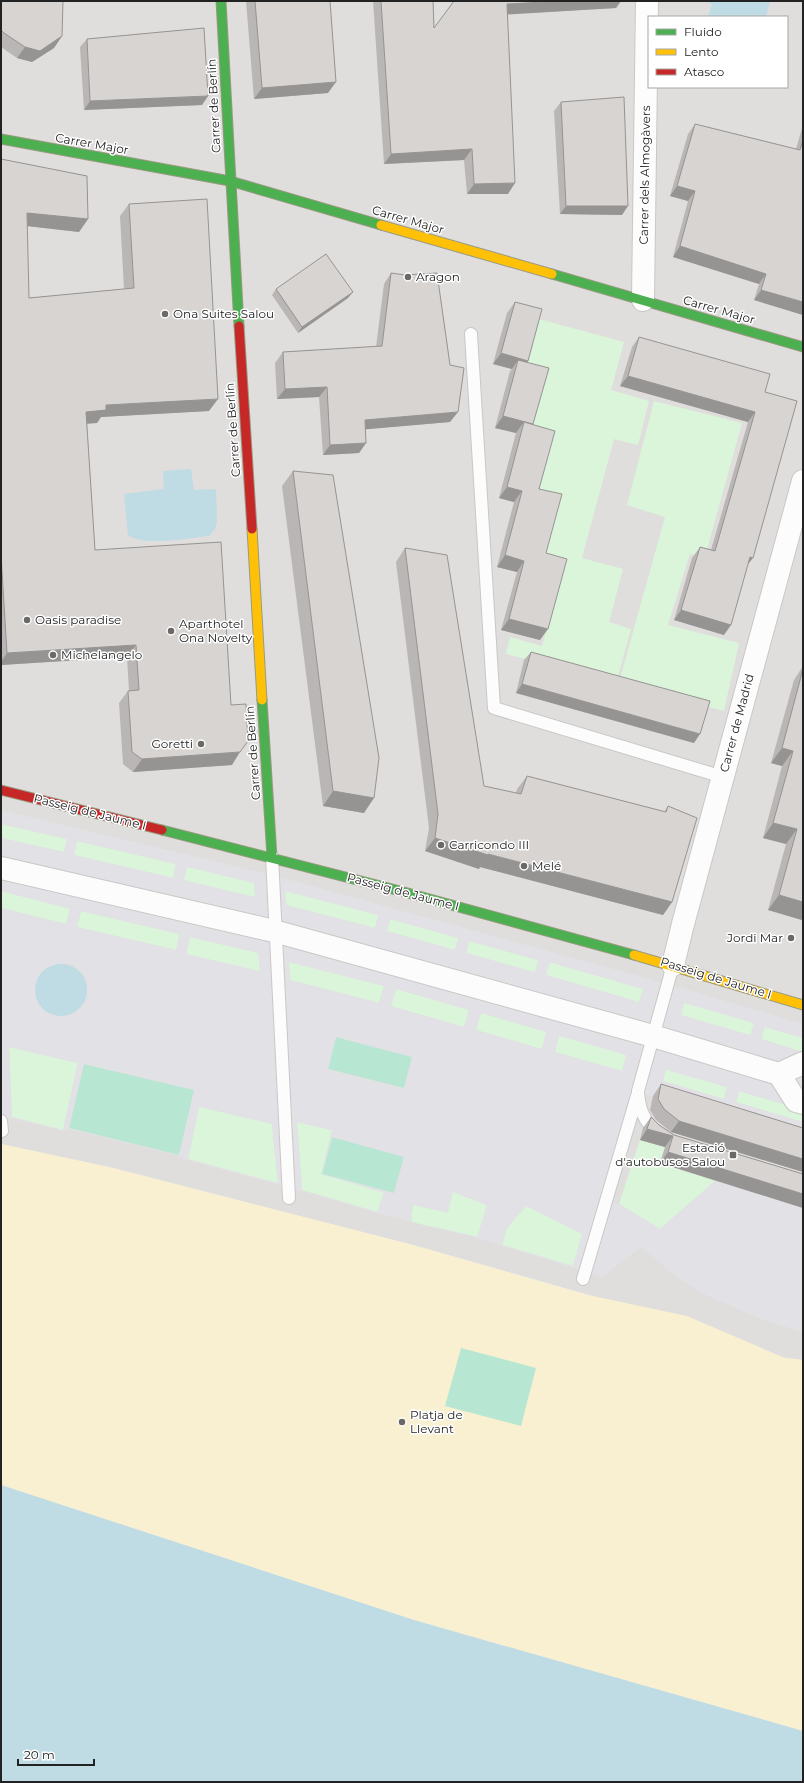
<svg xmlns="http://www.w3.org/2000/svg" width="804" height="1783" viewBox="0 0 804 1783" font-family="Montserrat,sans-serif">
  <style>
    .residential { fill: #dfdedc; fill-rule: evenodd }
    .sand { fill: #f8f0d0 }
    .park { fill: #daf5da }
    .pitch { fill: #b7e6d2 }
    .plaza { fill: #e2e1e5; fill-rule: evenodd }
    .water { fill: #bfdbe3 }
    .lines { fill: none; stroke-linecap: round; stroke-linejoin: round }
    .lane-casing { stroke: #c9c8c7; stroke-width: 14 }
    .street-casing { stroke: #c9c8c7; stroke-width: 24 }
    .fast-casing { stroke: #999a82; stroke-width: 11 }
    .slow-casing { stroke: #999a82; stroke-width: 11 }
    .jam-casing { stroke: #999a82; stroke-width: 11 }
    .lane { stroke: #fdfcfc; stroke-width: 12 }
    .street { stroke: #fdfcfc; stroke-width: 22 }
    .fast { stroke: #4caf50; stroke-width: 9 }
    .slow { stroke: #ffc107; stroke-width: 9 }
    .jam { stroke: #c62828; stroke-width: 9 }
    .wall { fill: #b9b6b5 }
    .shaded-wall { fill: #969493 }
    .building { fill: #d7d4d2; stroke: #969493 }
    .poi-dot { fill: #6a6968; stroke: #fff; stroke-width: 1.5 }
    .labels { text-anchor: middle; stroke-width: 3; stroke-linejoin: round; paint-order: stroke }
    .street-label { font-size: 12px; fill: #222; stroke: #fff }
    .poi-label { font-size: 12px; fill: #222; stroke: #fff; text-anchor: start }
  </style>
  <rect width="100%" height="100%" fill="#f0eeeb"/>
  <path class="residential" d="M1 1H803V1360L785 1358 582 1293 413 1245 113 1168 1 1144ZM649 17H787V87H649Z"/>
  <path class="sand" d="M1 1144 113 1168 413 1245 588 1295 687 1316 785 1358 803 1360V1731L414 1620 1 1485Z"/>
  <g class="park">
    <path d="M539 319 624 342 611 390 649 401 638 445 614 439 582 558 623 569 609 622 631 629 616 684 506 654 510 637 542 646 564 565 544 559 537 495 528 434 525 370Z"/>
    <path d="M654 401 742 423 705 557 690 554 668 625 739 643 724 711 619 682 665 517 627 505Z"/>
    <path d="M1 824 67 839 64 852 1 838Z"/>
    <path d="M77 841 176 864 173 878 74 855Z"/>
    <path d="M187 866 254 883 255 898 183 880Z"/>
    <path d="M1 891 70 908 66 924 1 908Z"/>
    <path d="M285 891 379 915 375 928 286 905Z"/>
    <path d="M81 911 180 934 176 950 77 927Z"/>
    <path d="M390 919 459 938 455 950 386 931Z"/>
    <path d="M190 937 259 953 260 972 186 954Z"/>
    <path d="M469 941 538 960 535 973 466 953Z"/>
    <path d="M289 962 384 986 379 1003 290 980Z"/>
    <path d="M549 962 643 989 639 1002 545 975Z"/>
    <path d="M396 989 469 1010 464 1027 391 1006Z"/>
    <path d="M684 1002 754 1023 750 1036 681 1015Z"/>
    <path d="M481 1013 547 1032 542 1049 476 1030Z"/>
    <path d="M765 1027 803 1038V1052L761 1039Z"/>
    <path d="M559 1035 627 1055 622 1071 555 1052Z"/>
    <path d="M9 1047 78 1063 63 1130 12 1117Z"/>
    <path d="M666 1069 727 1087 724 1099 662 1081Z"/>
    <path d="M739 1091 803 1110V1122L736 1102Z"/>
    <path d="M199 1106 272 1124 278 1184 188 1159Z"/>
    <path d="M297 1122 332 1130 331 1137 384 1193 377 1212 302 1190Z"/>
    <path d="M640 1140 665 1147 660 1163 715 1181 660 1229 619 1204Z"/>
    <path d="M453 1192 487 1205 478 1237 411 1222 413 1205Z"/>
    <path d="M526 1206 583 1234 573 1266 502 1245 507 1228Z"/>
  </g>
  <g class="pitch">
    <path d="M336 1037 412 1057 404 1088 328 1069Z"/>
    <path d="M84 1064 195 1090 179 1155 69 1128Z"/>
    <path d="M332 1137 404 1157 394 1193 322 1174Z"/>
    <path d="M461 1348 536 1368 521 1426 445 1406Z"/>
  </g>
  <path class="plaza" d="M1 810 272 875 668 984 803 1024V1038L765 1027 761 1039 803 1052V1110L739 1091 736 1102 803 1122V1142L639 1092 606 1200 619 1204 660 1229 715 1181 803 1208V1332L763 1320 706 1295 679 1279 641 1247 602 1277 477 1238 377 1213 288 1187 187 1160 179 1156 68 1129 63 1131 12 1119H1V908L66 924 70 909 1 891V838L64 852 67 839 1 824ZM77 841 176 864 173 878 74 855ZM187 867 254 883 255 897 184 880ZM285 891 378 915 375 928 286 905ZM81 911 179 934 176 950 77 927ZM390 919 458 938 455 950 387 931ZM190 937 258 953 260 971 186 954ZM469 941 538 960 535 972 466 953ZM289 962 384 986 380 1003 290 980ZM550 962 643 989 639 1002 546 975ZM65 963 73 965 84 975 87 982V997L84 1004 50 1013 39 1004 35 989 36 982 44 969ZM396 989 469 1010 464 1027 391 1006ZM684 1003 754 1023 750 1035 681 1015ZM481 1013 546 1032 542 1049 476 1030ZM559 1036 626 1055 622 1071 555 1052ZM336 1037 412 1057 404 1088 328 1069ZM9 1047 78 1063 63 1130 12 1118ZM84 1064 194 1090 179 1155 69 1128ZM666 1070 727 1087 724 1099 663 1081ZM199 1107 272 1124 278 1183 188 1159ZM297 1122 332 1130 321 1174 384 1193 377 1212 302 1190ZM332 1137 404 1157 394 1193 322 1174ZM453 1192 487 1205 477 1237 411 1222 413 1205 448 1213ZM526 1206 582 1234 573 1266 502 1245 507 1228Z"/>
  <g class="water">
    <path d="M706 1H770L766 17H708L712 4Z"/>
    <path d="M191 469 194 490 216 489 217 521 215 529 209 536C188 538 145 547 128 535L124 494 164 489 163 471Z"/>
    <circle cx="61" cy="990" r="26"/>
    <path d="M1 1485 414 1620 803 1731V1782H1Z"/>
  </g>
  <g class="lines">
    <defs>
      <g id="lane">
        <path d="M471 334 494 708 723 777"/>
        <path d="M272 857 289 1198"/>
        <path d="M1 1121 2 1131"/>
        <path d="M658 1133C644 1122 639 1109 638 1091L673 965"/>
        <path d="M583 1279 637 1096"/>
      </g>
      <g id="street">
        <path d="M643 300 647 1"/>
        <path d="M1 868 274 931 653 1036 779 1074 796 1101 803 1103"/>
        <path d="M673 965 683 924 803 481"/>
        <path d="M779 1074 803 1063"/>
      </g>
      <g id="fast">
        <path d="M221 1 239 326"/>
        <path d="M1 139 230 181 381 225"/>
        <path d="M552 274 803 347"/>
        <path d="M262 700 272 857"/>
        <path d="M162 830 404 892 634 955"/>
      </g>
      <g id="slow">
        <path d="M381 225 552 274"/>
        <path d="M252 529 262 700"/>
        <path d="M634 955 803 1005"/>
      </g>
      <g id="jam">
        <path d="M239 326 252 529"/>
        <path d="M1 790 162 830"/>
      </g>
    </defs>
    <use href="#lane" class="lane-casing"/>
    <use href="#street" class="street-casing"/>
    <use href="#fast" class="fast-casing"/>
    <use href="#slow" class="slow-casing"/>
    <use href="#jam" class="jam-casing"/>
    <use href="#lane" class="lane"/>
    <use href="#street" class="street"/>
    <use href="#fast" class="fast"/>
    <use href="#slow" class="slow"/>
    <use href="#jam" class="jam"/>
  </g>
  <g class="wall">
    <path d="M1 1 62 36 54 48 32 62 17 58 1 47Z"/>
    <path d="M246 1H330L328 93 254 99Z"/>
    <path d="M373 1H433L434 28 454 1H621L616 8 507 14 508 194H467L464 160 384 164Z"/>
    <path d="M87 39 208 96 202 105 84 110 80 47Z"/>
    <path d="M561 102 622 215 560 214 554 111Z"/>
    <path d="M695 124 796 149 803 125V315L754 300 759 284 673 257 688 201 670 196 688 134Z"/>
    <path d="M1 159 88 219 79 232 27 226 29 298 124 289 120 216 129 204 209 411 101 417 97 423 87 424 95 550 232 765 133 772 123 764 119 703 128 691H129L127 657 1 665Z"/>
    <path d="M391 273 450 422 366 429V443L359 453 323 455 319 397 277 399 275 363 283 352 376 347 384 284Z"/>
    <path d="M276 289 348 298 298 333 272 295Z"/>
    <path d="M515 302 528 361 527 362 546 553 540 640 501 630 517 572 497 567 514 502 499 498 516 433 495 428 510 371 512 369 493 364 507 313Z"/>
    <path d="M639 337 765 392 748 564 724 635 674 620 692 558 700 547 711 550 748 422 620 386 632 347Z"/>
    <path d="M293 471 364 813 323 806 282 486Z"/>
    <path d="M405 548 484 786 516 793 517 789 527 776 664 812 668 806 672 902 663 915 480 867 479 869 425 851 429 828 396 562Z"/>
    <path d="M531 652 694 743 516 693 524 660Z"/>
    <path d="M803 666V919L802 920 768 910 786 844 763 838 782 766 771 763 794 680Z"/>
    <path d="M661 1084 803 1128V1172L671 1132 656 1120 650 1110 653 1096Z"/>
    <path d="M651 1117 659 1125 674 1135 803 1174V1208L660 1163 665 1147 640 1140 643 1128Z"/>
  </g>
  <g class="shaded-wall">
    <path d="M561 1H621L616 8 499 15 507 4Z"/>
    <path d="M62 36 54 48 32 62 17 58 25 47Z"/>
    <path d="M336 82 328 93 254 99 262 88Z"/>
    <path d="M208 96 202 105 84 110 90 101Z"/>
    <path d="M472 149 464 160 384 164 391 154Z"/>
    <path d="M515 183 508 194H467L474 184Z"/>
    <path d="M677 186 695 191 688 201 670 196Z"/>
    <path d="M566 206H628L622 215 560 214Z"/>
    <path d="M27 213 88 219 79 232 18 225Z"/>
    <path d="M680 246 766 274 759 284 673 257Z"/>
    <path d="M761 290 803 302V315L754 300Z"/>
    <path d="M353 292 348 298 298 333 302 327Z"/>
    <path d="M501 353 528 361 520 372 518 360 512 369 493 364Z"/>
    <path d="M628 376 755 412 748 422 620 386Z"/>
    <path d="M327 387 319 397 277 399 285 389Z"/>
    <path d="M218 399 209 411 101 417 97 423 77 424 86 412 106 405Z"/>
    <path d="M458 412 450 422 358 430 365 420Z"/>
    <path d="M503 416 533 424 524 422 516 433 495 428Z"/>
    <path d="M366 443 359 453 323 455 330 445Z"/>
    <path d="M507 487 522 491 514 502 499 498Z"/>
    <path d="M505 555 524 561 517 572 497 567Z"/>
    <path d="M750 557 753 558 745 568Z"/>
    <path d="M681 610 731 625 724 635 674 620Z"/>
    <path d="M509 619 548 629 540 640 501 630Z"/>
    <path d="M136 645 127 657 1 665V662L7 653Z"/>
    <path d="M522 684 700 734 694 743 516 693Z"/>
    <path d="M782 748 793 751 782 766 771 763Z"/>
    <path d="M240 752 232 765 133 772 142 759Z"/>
    <path d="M333 791 374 798 364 813 323 806Z"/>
    <path d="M773 823 797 829 786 844 763 838Z"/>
    <path d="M435 838 488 854 672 902 663 915 480 867 479 869 425 851Z"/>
    <path d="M779 895 803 902V919L802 920 768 910Z"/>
    <path d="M679 1121 803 1159V1172L671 1132Z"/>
    <path d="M647 1129 673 1136 665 1147 640 1140Z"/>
    <path d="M668 1152 803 1194V1208L660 1163Z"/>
  </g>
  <g class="building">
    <path d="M1 1H63L62 36 40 51 25 47 4 33 1 30Z"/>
    <path d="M255 1H330L336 82 262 88Z"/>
    <path d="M381 1H433L434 28 454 1H561L507 4 515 183 474 184 472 149 391 154Z"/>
    <path d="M204 28 208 96 90 101 87 39Z"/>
    <path d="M624 97 628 206H566L561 102Z"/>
    <path d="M695 124 800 150 803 140V302L761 290 766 274 680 246 695 191 677 186Z"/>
    <path d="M1 159 87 176 88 219 27 213 29 298 134 288 129 204 207 199 218 399 106 405V410L86 412 95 550 221 542 231 705 246 704 248 741 240 752 142 759 132 752 128 691 139 690 136 645 7 653 1 555Z"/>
    <path d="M326 254 353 292 302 327 276 289Z"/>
    <path d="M391 273 405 275 437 273 450 365 464 368 458 412 365 420 366 443 330 445 327 387 285 389 283 352 382 346Z"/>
    <path d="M515 302 542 309 528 361 501 353Z"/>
    <path d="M639 337 770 374 765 392 797 401 753 558 750 557 731 625 681 610 700 547 715 551 755 412 628 376Z"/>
    <path d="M518 360 549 368 533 424 503 416Z"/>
    <path d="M524 422 555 431 539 489 562 494 546 553 567 559 548 629 509 619 524 561 505 555 522 491 507 487Z"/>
    <path d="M293 471 333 475 379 758 374 798 333 791Z"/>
    <path d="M405 548 447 555 484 786 521 794 527 776 666 812 668 806 697 818 672 902 488 854V855L435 838 438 814Z"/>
    <path d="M531 652 710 701 700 734 522 684Z"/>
    <path d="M803 669V902L779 895 797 829 773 823 793 751 782 748Z"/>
    <path d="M661 1084 803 1128V1159L679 1121 664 1109 658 1099Z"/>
    <path d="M651 1117 659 1125 674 1135 803 1174V1194L668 1152 673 1136 647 1129Z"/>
  </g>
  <g class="poi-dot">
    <circle cx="408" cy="277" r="4"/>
    <circle cx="165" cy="314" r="4"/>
    <circle cx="27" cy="620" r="4"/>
    <circle cx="171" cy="631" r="4"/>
    <circle cx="53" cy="655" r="4"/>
    <circle cx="201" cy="744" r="4"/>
    <circle cx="441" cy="845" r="4"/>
    <circle cx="524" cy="866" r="4"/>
    <circle cx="791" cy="938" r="4"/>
    <rect x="729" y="1151" width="8" height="8" rx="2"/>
    <circle cx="402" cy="1422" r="4"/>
  </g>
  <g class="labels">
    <g class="street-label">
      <text transform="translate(214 106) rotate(-93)" y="4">Carrer de Berlín</text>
      <text transform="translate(92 144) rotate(10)" y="4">Carrer Major</text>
      <text transform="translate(645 175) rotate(-89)" y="4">Carrer dels Almogàvers</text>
      <text transform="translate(408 220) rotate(16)" y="4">Carrer Major</text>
      <text transform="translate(719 310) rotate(16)" y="4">Carrer Major</text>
      <text transform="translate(233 430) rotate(-94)" y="4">Carrer de Berlín</text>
      <text transform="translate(737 723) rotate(-75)" y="4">Carrer de Madrid</text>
      <text transform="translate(253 753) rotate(-94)" y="4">Carrer de Berlín</text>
      <text transform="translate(90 812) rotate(14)" y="4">Passeig de Jaume I</text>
      <text transform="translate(403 892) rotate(15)" y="4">Passeig de Jaume I</text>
      <text transform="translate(716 978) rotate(17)" y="4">Passeig de Jaume I</text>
    </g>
    <g class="poi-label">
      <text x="416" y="281">Aragon</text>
      <text x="173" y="318">Ona Suites Salou</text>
      <text x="35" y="624">Oasis paradise</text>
      <text x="179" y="628">Aparthotel<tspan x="179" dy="14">Ona Novelty</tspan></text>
      <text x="61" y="659">Michelangelo</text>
      <text x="193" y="748" text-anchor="end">Goretti</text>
      <text x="449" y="849">Carricondo III</text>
      <text x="532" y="870">Melé</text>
      <text x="783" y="942" text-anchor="end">Jordi Mar</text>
      <text x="725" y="1152" text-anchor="end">Estació<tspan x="725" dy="14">d'autobusos Salou</tspan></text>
      <text x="410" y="1419">Platja de<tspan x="410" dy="14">Llevant</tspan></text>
    </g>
  </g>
  <rect width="804" height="1783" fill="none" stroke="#222222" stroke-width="4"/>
  <rect x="648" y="16" width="140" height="72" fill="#ffffff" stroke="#a7a7a7"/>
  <rect x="656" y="29" width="20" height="6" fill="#4caf50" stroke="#a7a7a7"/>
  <text x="684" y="36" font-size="12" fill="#222222">Fluido</text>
  <rect x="656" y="49" width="20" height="6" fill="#ffc107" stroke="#a7a7a7"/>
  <text x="684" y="56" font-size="12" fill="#222222">Lento</text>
  <rect x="656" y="69" width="20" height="6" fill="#c62828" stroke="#a7a7a7"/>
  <text x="684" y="76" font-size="12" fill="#222222">Atasco</text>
  <path d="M18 1759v6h76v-6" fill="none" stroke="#222222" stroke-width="2"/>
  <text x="24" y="1759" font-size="12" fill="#222222" stroke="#ffffff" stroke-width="3" paint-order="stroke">20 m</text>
</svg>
